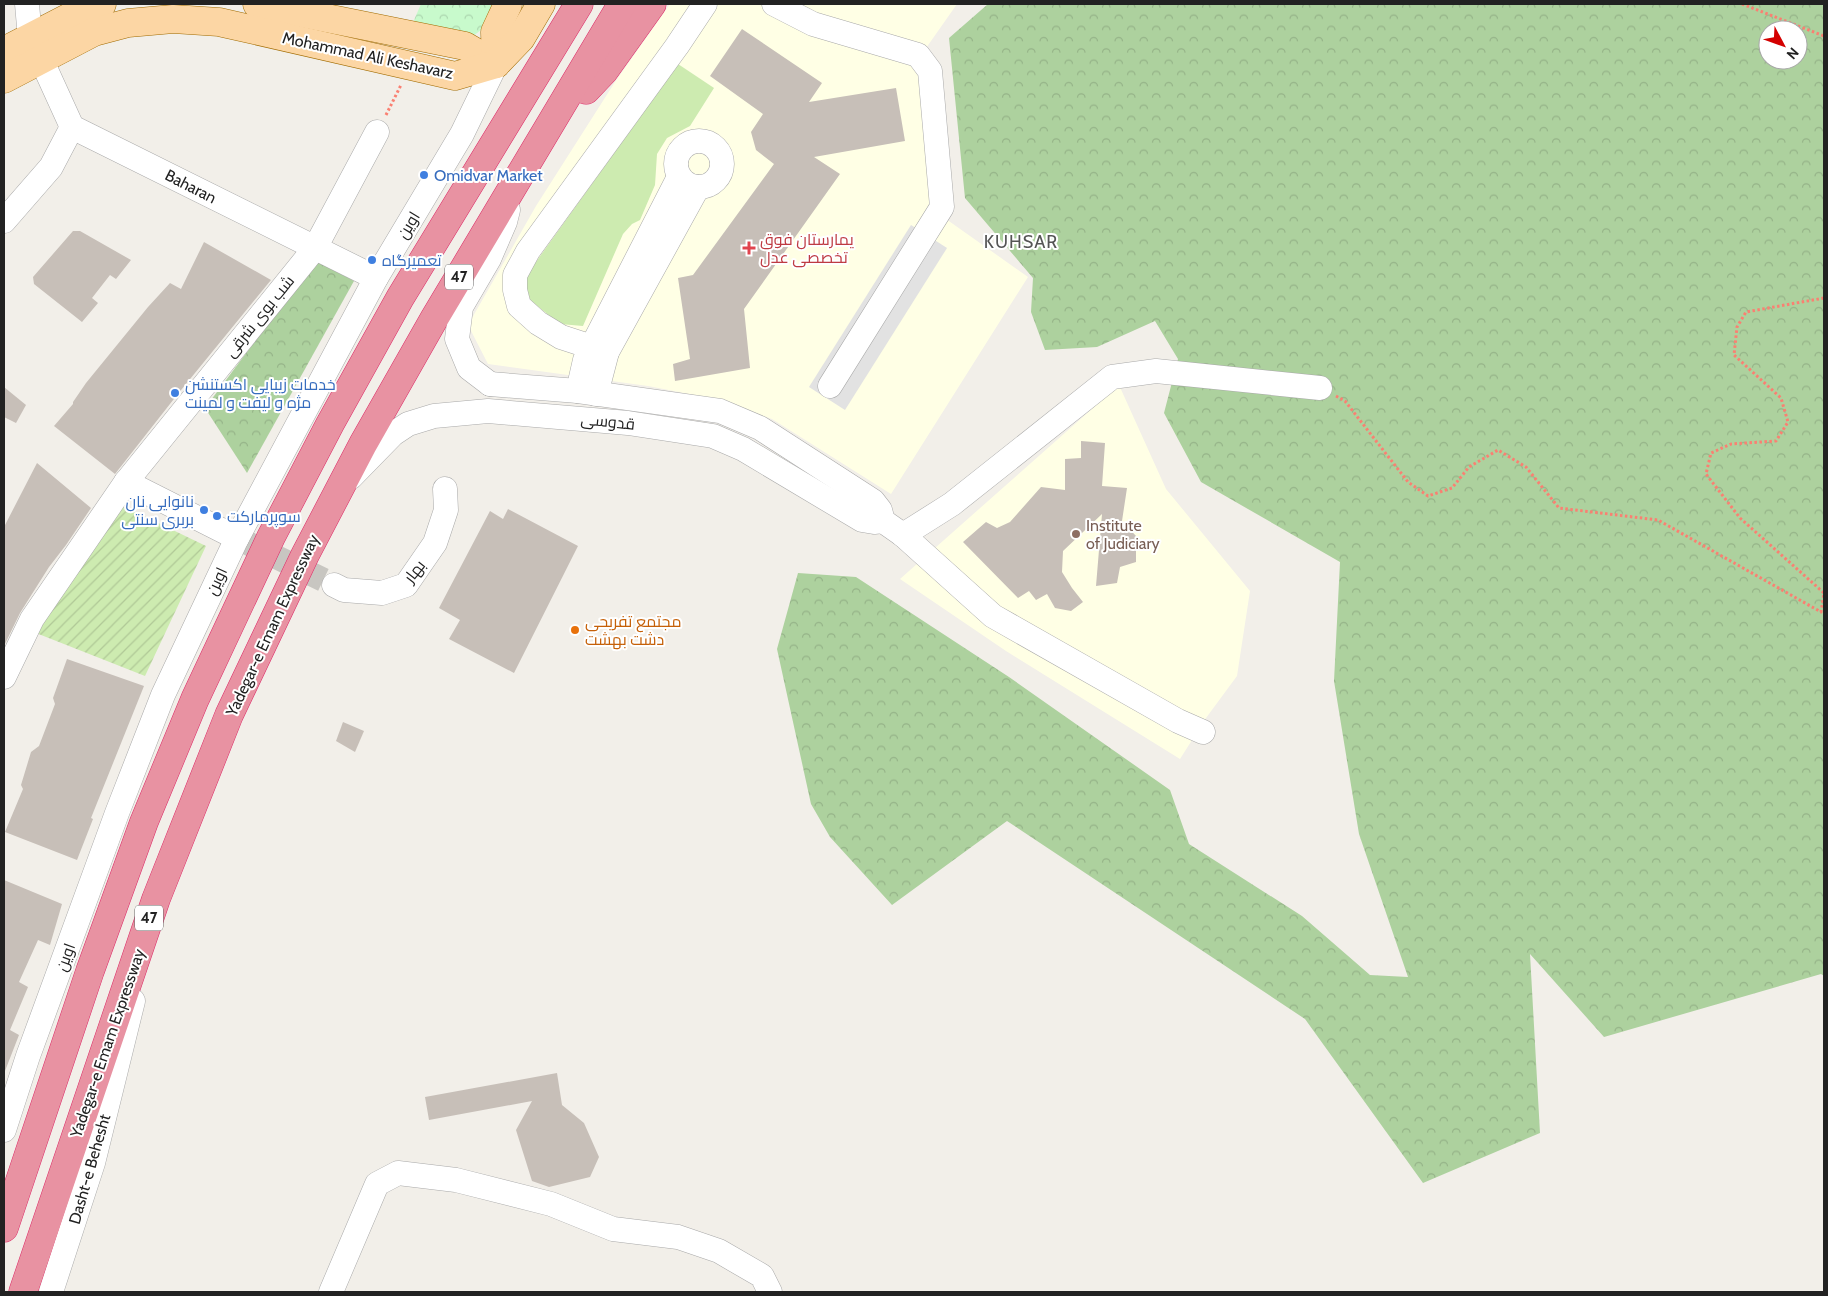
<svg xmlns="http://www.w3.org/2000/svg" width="1828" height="1296" viewBox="0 0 1828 1296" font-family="Cabin,Cairo,sans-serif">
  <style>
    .education { fill: #ffffe5 }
    .grass { fill: #cdebb0 }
    .forest { fill: url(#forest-crowns); fill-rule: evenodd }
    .park { fill: url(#park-crowns) }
    .garden { fill: url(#garden-furrows) }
    .parking { fill: #e2e2e2 }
    .building { fill: #c7bfb8 }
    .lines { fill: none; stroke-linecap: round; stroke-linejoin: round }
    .minor-tunnel { stroke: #c8c6c1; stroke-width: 24; stroke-dasharray: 24 12; stroke-linecap: butt }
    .minor-casing { stroke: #a9a9a9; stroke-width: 25 }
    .major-casing { stroke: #a06b00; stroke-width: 29 }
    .highway-casing { stroke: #dc2a67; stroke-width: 29 }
    .path { stroke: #fa8072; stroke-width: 3; stroke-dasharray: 2.5 2.5; stroke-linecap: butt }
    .minor { stroke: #fff; stroke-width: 24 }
    .major { stroke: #fcd6a4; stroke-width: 28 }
    .highway { stroke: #e892a2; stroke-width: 28 }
    .shop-dot { fill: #3f7fe0; stroke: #fff; stroke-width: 2 }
    .health-dot { fill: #e0444e; stroke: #fff; stroke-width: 2 }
    .education-dot { fill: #8d6e63; stroke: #fff; stroke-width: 2 }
    .food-dot { fill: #e8710a; stroke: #fff; stroke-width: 2 }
    .labels { text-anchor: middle; stroke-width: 4; stroke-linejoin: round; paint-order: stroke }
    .shield { fill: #fff; stroke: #646464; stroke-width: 1 }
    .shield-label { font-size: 15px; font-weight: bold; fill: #222 }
    .street-label { font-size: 16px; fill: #222; stroke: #fff }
    .shop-label { font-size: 16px; fill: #366cbe; stroke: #fff; text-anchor: start }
    .health-label { font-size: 16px; fill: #be3a42; stroke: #fff; text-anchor: start }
    .education-label { font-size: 16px; fill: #785e54; stroke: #fff; text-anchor: start }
    .food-label { font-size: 16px; fill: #c56008; stroke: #fff; text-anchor: start }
    .neighbourhood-label { font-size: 18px; letter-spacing: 1px; fill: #555; stroke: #fff }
  </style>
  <defs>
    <pattern id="forest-crowns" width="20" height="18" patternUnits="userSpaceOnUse" patternTransform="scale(1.25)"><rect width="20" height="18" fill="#add19e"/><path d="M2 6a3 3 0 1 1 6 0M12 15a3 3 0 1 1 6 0" fill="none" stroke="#95b388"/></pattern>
    <pattern id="park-crowns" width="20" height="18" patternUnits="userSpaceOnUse" patternTransform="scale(1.25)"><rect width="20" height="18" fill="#c8facc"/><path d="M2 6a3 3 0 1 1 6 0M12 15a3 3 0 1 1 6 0" fill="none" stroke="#acd6af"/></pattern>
    <pattern id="garden-furrows" width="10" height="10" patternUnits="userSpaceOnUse" patternTransform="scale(1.25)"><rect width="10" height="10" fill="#cdebb0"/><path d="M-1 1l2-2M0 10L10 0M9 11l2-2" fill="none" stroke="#b0c997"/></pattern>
  </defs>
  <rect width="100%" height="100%" fill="#f2efe9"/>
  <g class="education">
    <path d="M670 4H957L924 51 938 69 954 204 946 219 1028 277 891 494 772 419 715 399 648 386 488 364 468 325 536 206 615 82Z"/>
    <path d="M1119 385 1166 489 1250 591 1237 676 1206 718 1180 759 1006 651 900 579Z"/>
  </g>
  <path class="grass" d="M678 64 714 88 690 126 667 138 657 154 655 185 640 220 632 224 623 234 583 326 560 324 526 297 525 291 528 273Z"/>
  <g class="forest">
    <path d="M988 4H1824V976L1821 974 1604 1037 1530 954 1540 1133 1423 1183 1305 1019 1007 821 892 905 830 837 811 804 777 649 798 573 856 577 1009 677 1170 790 1189 844 1302 916 1370 975 1408 977 1359 834 1334 681 1340 562 1201 482 1164 413 1178 359 1155 321 1097 347 1045 350 1031 312 1033 278 965 198 949 38ZM1768 30H1798V60H1768Z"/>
    <path d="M316 260 354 281 247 473 205 408Z"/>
  </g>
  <path class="park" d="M421 4H498C491 17 486 28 473 36L411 27Z"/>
  <path class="garden" d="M123 506 206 546 145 676 36 633Z"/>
  <path class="parking" d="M911 225 947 248 845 410 809 387Z"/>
  <g class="building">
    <path d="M742 29 822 83 809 102 896 88 905 141 814 157 840 174 744 309 750 368 675 381 673 364 690 359 678 278 693 275 774 164 756 150 751 132 763 114 710 76Z"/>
    <path d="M73 231H80L131 260 116 279 110 275 92 298 98 303 82 322 34 284 33 277Z"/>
    <path d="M204 242 271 280 177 395 115 474 54 426 73 404V402L86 383 148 307 170 283 181 289Z"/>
    <path d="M4 387 26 405 16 423 4 417Z"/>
    <path d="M1081 441 1105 443 1102 486 1127 488 1122 521 1136 536V562L1120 567 1117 583 1096 586 1102 514 1063 551 1062 572 1072 588 1083 602 1071 611 1055 608 1047 594 1036 600 1029 591 1018 598 963 542 986 522 997 528 1010 522 1041 487 1065 490V459L1081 458Z"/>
    <path d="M37 463 91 508 66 545 49 567 20 613 4 646V527Z"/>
    <path d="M508 509 578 546 514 673 449 639 460 620 439 608 490 511 503 519Z"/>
    <path d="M67 659 144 686 91 818 93 819 77 860 5 832 23 789 21 785 31 752 39 746 55 704 53 698Z"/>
    <path d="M343 722 364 731 355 752 336 741Z"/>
    <path d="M4 880 62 904 50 945 38 940 19 982 28 987 10 1030 19 1035 5 1071Z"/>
    <path d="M557 1073 562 1105 584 1123 599 1157 590 1177 549 1187 532 1181 516 1130 532 1101 429 1120 425 1097Z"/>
  </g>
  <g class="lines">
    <path class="minor-tunnel" d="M237 538 334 585"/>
    <defs>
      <g id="minor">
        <path d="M27 4 30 38 41 59 72 127 376 278"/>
        <path d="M774 4 813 24 918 55 930 71 942 207 830 386"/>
        <circle cx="699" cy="164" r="23"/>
        <path d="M4 221 51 167 72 127"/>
        <path d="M607 352 561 337 538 323 519 306 515 290V275L528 251 677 46 705 4"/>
        <path d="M490 384 578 391 720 411 760 428 873 501 880 510 883 521 903 535 993 616 1178 721 1203 732"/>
        <path d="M490 384 469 368 457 339 461 307 489 259 505 222 508 210"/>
        <path d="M578 391 585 360 679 177"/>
        <path d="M596 394 607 352 698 187"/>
        <path d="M351 477 393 434 408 424 434 416 488 411 628 423 713 436 743 449 862 520 874 522 883 521"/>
        <path d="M126 482 237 538"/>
        <path d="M903 535 952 504 1112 377 1156 371 1320 388"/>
        <path d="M334 585 344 590 382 593 406 585 435 543 446 510 445 489"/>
        <path d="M4 677 32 619 126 482 315 248 377 132"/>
        <path d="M4 1130 28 1056 117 813 163 695 237 538 376 278 462 134 496 64"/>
        <path d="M51 1292 93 1163 133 1001"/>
        <path d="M331 1292 377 1184 398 1173 456 1180 551 1204 613 1229 678 1237 719 1251 762 1276 770 1292"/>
      </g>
      <g id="major">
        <path d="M257 4 465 46 496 64"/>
        <path d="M4 51 85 9 102 4"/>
        <path d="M496 64 495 32 508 4"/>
        <path d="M4 79 94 32 128 23 173 19 219 22 455 76 496 64 521 38 541 4"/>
      </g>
      <g id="highway">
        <path d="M586 90 604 71 652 4"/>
        <path d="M4 1228 90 971 144 822 195 699 271 537 330 424 400 298 579 4"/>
        <path d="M23 1292 156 899 229 715 305 555 363 444 434 319 622 4"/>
      </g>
    </defs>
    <use href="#minor" class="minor-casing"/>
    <use href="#major" class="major-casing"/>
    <use href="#highway" class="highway-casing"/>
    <g class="path">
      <path d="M1742 4 1824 36"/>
      <path d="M386 115 401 85"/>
      <path d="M1336 396 1345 401 1408 482 1428 496 1452 488 1469 467 1498 450 1526 467 1559 508 1658 520 1821 612 1824 593 1740 518 1706 474 1711 453 1731 444 1776 441 1788 422 1781 398 1734 355 1737 327 1746 312 1824 298"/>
    </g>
    <use href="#minor" class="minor"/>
    <use href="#major" class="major"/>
    <use href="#highway" class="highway"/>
  </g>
  <g class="shop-dot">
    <circle cx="424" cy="175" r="5"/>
    <circle cx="372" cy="260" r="5"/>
    <circle cx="175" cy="393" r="5"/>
    <circle cx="204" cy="510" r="5"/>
    <circle cx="217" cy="516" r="5"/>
  </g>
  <path class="health-dot" d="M746.5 240.5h5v5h5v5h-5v5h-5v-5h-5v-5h5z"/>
  <circle class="education-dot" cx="1076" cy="534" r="5"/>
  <circle class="food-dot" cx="575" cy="630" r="5"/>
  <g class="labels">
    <g class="shield">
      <rect x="445" y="264.5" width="28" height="25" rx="4"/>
      <rect x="135" y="905.5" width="28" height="25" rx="4"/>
    </g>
    <g class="shield-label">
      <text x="459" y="282">47</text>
      <text x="149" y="923">47</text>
    </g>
    <g class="street-label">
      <text transform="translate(368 55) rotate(12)" y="6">Mohammad Ali Keshavarz</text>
      <text transform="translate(191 186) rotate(27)" y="6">Baharan</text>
      <text transform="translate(408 225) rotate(-59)" y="6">اوین</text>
      <text transform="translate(259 316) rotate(-51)" y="6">شب بوی شرقی</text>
      <text transform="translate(608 421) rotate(6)" y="6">قدوسی</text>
      <text transform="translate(414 571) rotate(-52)" y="6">بهار</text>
      <text transform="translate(216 581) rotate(-65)" y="6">اوین</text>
      <text transform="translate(272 625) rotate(-65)" y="6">Yadegar-e Emam Expressway</text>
      <text transform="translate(65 957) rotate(-70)" y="6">اوین</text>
      <text transform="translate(107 1043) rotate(-71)" y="6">Yadegar-e Emam Expressway</text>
      <text transform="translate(89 1169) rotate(-74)" y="6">Dasht-e Behesht</text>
    </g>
    <g class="shop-label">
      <text x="434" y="181">Omidvar Market</text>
      <text x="382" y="266">تعمیرگاه</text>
      <text x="185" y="390">خدمات زیبایی اکستنشن<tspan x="185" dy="18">مژه و لیفت و لمینت</tspan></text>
      <text x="194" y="507" text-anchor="end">نانوایی نان<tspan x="194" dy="18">بربری سنتی</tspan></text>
      <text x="227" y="522">سوپرمارکت</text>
    </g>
    <g class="health-label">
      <text x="760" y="245">یمارستان فوق<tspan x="760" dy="18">تخصصی عدل</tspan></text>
    </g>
    <g class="education-label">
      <text x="1086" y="531">Institute<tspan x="1086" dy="18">of Judiciary</tspan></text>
    </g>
    <g class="food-label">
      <text x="585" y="627">مجتمع تفریحی<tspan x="585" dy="18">دشت بهشت</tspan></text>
    </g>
    <g class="neighbourhood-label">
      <text x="1021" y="248">KUHSAR</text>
    </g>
  </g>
  <rect width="1828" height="1296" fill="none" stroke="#222222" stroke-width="10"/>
  <g transform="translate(1783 45) rotate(131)"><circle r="24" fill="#ffffff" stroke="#a7a7a7"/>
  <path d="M0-4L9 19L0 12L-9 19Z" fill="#d40000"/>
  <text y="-8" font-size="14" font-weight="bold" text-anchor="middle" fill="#222222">N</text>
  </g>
</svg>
